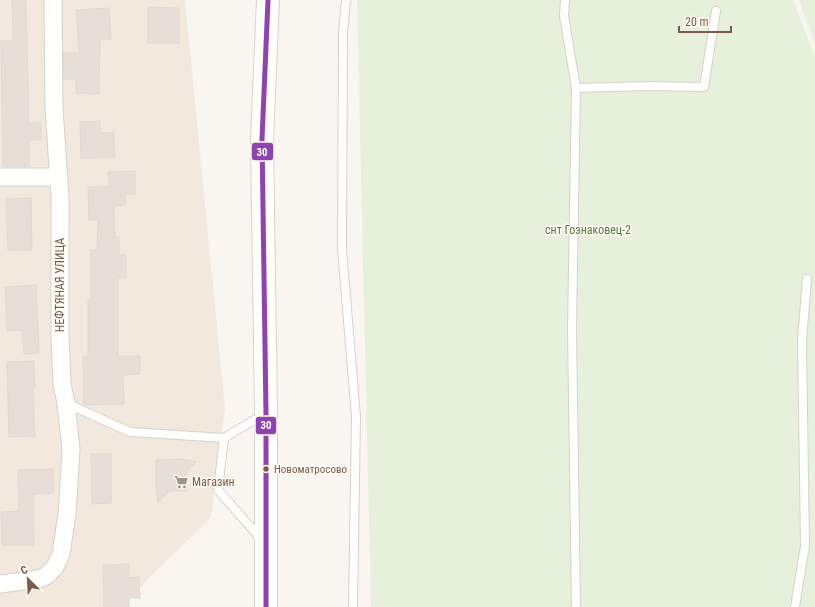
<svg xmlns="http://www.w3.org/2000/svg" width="815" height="607" viewBox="0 0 815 607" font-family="'Roboto Condensed',sans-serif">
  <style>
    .residential { fill: #f2e8de }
    .green { fill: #e7f0db }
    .building { fill: #e6ded7; stroke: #e2d8d2 }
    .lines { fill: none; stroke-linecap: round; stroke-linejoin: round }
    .service-casing { stroke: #d7d1cb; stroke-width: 10 }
    .minor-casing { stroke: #d7d1cb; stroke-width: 19 }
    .secondary-casing { stroke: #d9d2cb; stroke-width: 24 }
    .service { stroke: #fefefd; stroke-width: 8 }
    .minor { stroke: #fefefd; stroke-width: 17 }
    .secondary { stroke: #fefefd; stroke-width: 22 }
    .bus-1-casing { stroke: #fffaf3; stroke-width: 8 }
    .bus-1 { stroke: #8e44ad; stroke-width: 5 }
    .bus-dot { fill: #7a5c4d; stroke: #fffaf3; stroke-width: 1.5 }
    .labels { text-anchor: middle; stroke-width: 3; stroke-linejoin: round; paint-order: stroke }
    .bus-label { font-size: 11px; fill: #7a5c4d; stroke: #fffaf3; text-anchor: start }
    .park-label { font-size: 12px; fill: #537a41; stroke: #fffaf3 }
    .street-label { font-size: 12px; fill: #7a5c4d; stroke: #fffaf3 }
    .poi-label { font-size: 12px; fill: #7a5c4d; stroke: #fffaf3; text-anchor: start }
    .line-badge { stroke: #fffaf3; stroke-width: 1.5 }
    .badge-label { font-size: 11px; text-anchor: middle; font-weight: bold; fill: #fff }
  </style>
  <rect width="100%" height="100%" fill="#f9f5f0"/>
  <path class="residential" d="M0 0H185L225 409 211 517 120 607H0Z"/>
  <g class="green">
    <path d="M357 0H793L815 58V607H371Z"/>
    <path d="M799 0H815V44Z"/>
  </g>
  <g class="building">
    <path d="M12 0H26L29 123H41V140H29V166H3L1 41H13Z"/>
    <path d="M148 7 179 8V43H148Z"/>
    <path d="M109 8 111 39H100L99 94 76 93V79H64L63 53H79L76 10Z"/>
    <path d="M100 121V133L114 132 115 157 81 158 80 122Z"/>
    <path d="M135 171V194H125L126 205 114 206 115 237H119V255H126V278L118 277V356H140V374L123 375 124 404 84 405 83 357H88V300H91V250H97L98 220H89L88 187H109L108 172Z"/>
    <path d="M31 198 32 250H8L6 199Z"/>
    <path d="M36 285 39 353 24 354 22 330 7 331 5 287Z"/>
    <path d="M34 361 35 387H33L35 436 9 437 7 362Z"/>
    <path d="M91 454H111V503L92 504Z"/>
    <path d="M182 459 196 462 187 471V491H170L158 502 156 488V460Z"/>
    <path d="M53 469 54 493 33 494 34 545H2L1 512 19 511 18 470Z"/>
    <path d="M129 564V578L139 577 140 598H129V607H104L103 565Z"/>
  </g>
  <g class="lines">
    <defs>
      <g id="service">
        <path d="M346 0 343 32 342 249 356 416 353 607"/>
        <path d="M565 0 564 16 576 88 572 328 576 607"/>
        <path d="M576 88 649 86 704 87 716 11"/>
        <path d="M66 403 130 432 224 438"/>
        <path d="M261 539 218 490 224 438 264 414"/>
        <path d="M795 607 805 546 802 340 807 279"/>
      </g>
      <g id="minor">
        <path d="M0 177H59"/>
        <path d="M0 584 39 579 46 576 55 567 61 554 67 514 71 449 66 403 62 384 60 335V198L54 108 53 0"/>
      </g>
      <path id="secondary" d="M266 607V413L262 139 268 0"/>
    </defs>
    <use href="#service" class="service-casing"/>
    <use href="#minor" class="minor-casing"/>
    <use href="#secondary" class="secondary-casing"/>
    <use href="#service" class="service"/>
    <use href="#minor" class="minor"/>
    <use href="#secondary" class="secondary"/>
    <defs>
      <path id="bus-1" d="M266 607V413L262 139 268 0"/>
    </defs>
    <use href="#bus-1" class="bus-1-casing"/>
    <use href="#bus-1" class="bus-1"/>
  </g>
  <defs>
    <symbol id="supermarket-bare" viewBox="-9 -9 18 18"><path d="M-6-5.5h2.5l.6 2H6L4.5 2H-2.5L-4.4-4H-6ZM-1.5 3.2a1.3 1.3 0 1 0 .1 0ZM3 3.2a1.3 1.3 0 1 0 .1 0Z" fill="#a69286" stroke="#fffaf3" stroke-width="2.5" paint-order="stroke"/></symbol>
  </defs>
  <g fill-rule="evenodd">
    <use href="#supermarket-bare" x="171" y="472" width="20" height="20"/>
  </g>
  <circle class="bus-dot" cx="266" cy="469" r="3.5"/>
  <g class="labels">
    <g class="bus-label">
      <text x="274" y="473">Новоматросово</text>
    </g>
    <g class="park-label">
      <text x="588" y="234">снт Гознаковец-2</text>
    </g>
    <g class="street-label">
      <text transform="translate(60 285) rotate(-90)" y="4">НЕФТЯНАЯ УЛИЦА</text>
    </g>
    <g class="poi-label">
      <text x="192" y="486">Магазин</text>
    </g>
  </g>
  <g class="line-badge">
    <rect x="251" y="142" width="23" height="19" rx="4" fill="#8e44ad"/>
    <rect x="255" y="416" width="22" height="19" rx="4" fill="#8e44ad"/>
  </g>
  <g class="badge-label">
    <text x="262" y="156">30</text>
    <text x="266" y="429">30</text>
  </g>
  <g transform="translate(28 579) rotate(336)" stroke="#fffaf3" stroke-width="3" paint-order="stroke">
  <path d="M0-3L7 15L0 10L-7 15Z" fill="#7a5c4d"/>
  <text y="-6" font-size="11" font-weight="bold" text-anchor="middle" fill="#7a5c4d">С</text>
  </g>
  <path d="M679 26v6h52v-6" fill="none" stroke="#7a5c4d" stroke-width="2"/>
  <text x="685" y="26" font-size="12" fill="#7a5c4d" stroke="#fffaf3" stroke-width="3" paint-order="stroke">20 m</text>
</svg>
